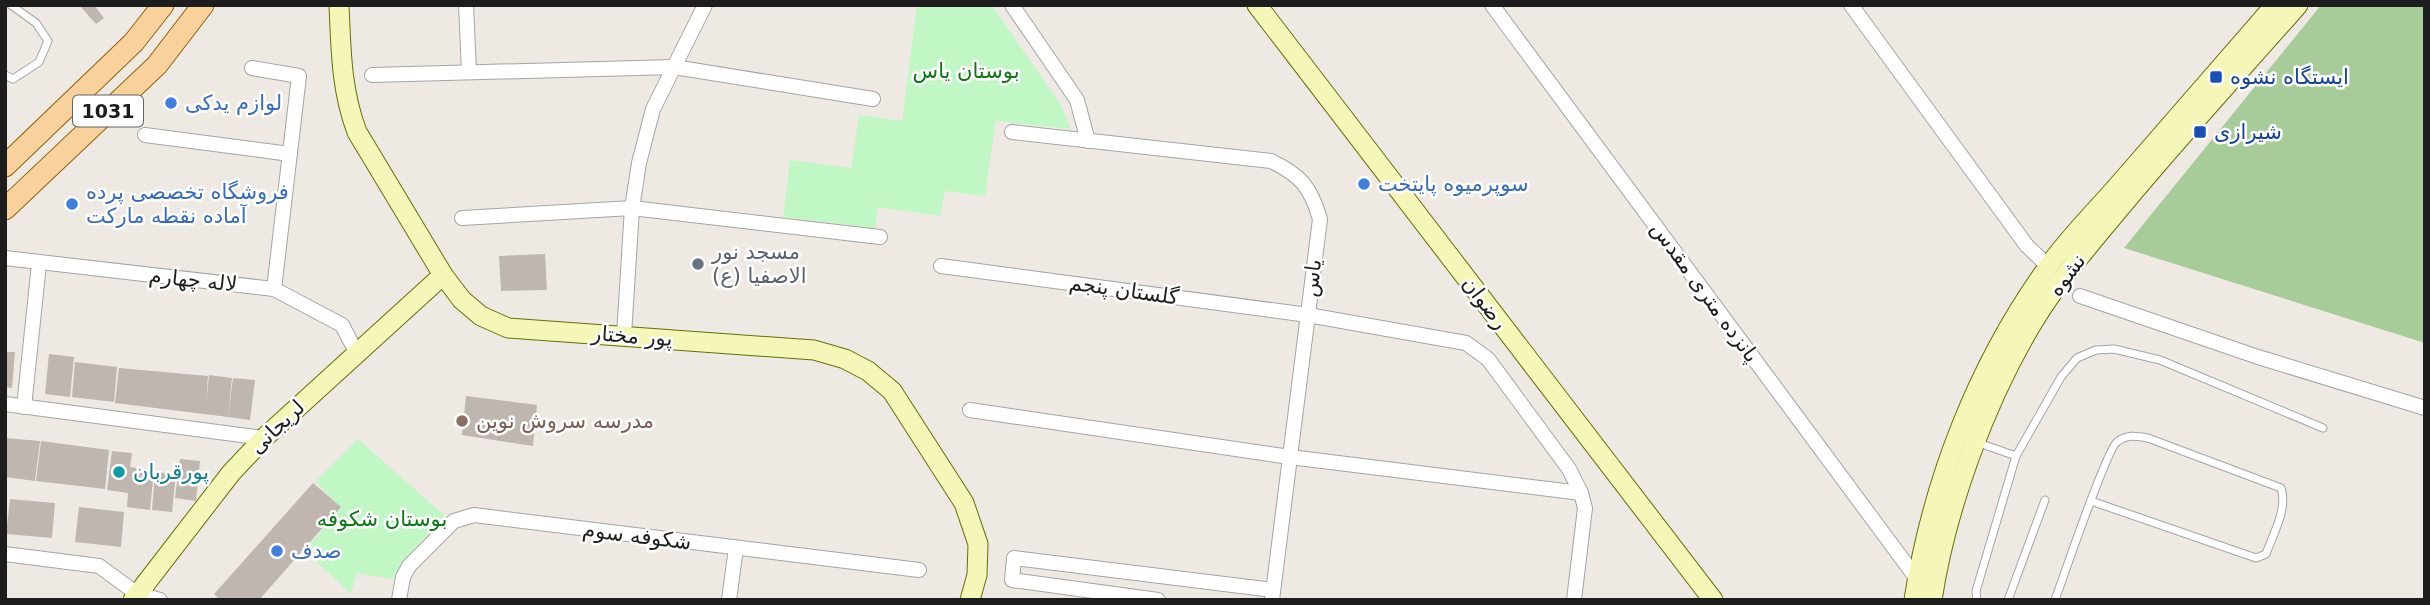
<svg xmlns="http://www.w3.org/2000/svg" width="2430" height="605" viewBox="0 0 2430 605" font-family="'DejaVu Sans',Vazirmatn,sans-serif">
  <style>
    .forest { fill: #a8cc99 }
    .park { fill: #c0f7c5 }
    .building { fill: #beb6af }
    .lines { fill: none; stroke-linecap: round; stroke-linejoin: round }
    .service-casing { stroke: #a4a4a4; stroke-width: 9 }
    .minor-casing { stroke: #a4a4a4; stroke-width: 16 }
    .secondary-casing { stroke: #656f08; stroke-width: 21 }
    .primary-casing { stroke: #916205; stroke-width: 23 }
    .service { stroke: #fff; stroke-width: 7 }
    .minor { stroke: #fff; stroke-width: 14 }
    .secondary { stroke: #f4f7b8; stroke-width: 19 }
    .primary { stroke: #f8d19d; stroke-width: 21 }
    .transit-dot { fill: #1a4fb4; stroke: #fff; stroke-width: 2.5 }
    .shop-dot { fill: #3f7fe0; stroke: #fff; stroke-width: 2.5 }
    .worship-dot { fill: #6b7280; stroke: #fff; stroke-width: 2.5 }
    .education-dot { fill: #8d6e63; stroke: #fff; stroke-width: 2.5 }
    .culture-dot { fill: #0f9aa8; stroke: #fff; stroke-width: 2.5 }
    .labels { text-anchor: middle; stroke-width: 5; stroke-linejoin: round; paint-order: stroke }
    .shield { fill: #fff; stroke: #616161; stroke-width: 2 }
    .shield-label { font-size: 19px; font-weight: bold; fill: #1d1d1d }
    .park-label { font-size: 21px; fill: #0f7717; stroke: #fff }
    .transit-label { font-size: 21px; fill: #164399; stroke: #fff; text-anchor: start }
    .shop-label { font-size: 21px; fill: #366cbe; stroke: #fff; text-anchor: start }
    .worship-label { font-size: 21px; fill: #5b616d; stroke: #fff; text-anchor: start }
    .street-label { font-size: 21px; fill: #1d1d1d; stroke: #fff }
    .education-label { font-size: 21px; fill: #785e54; stroke: #fff; text-anchor: start }
    .culture-label { font-size: 21px; fill: #0d838f; stroke: #fff; text-anchor: start }
  </style>
  <rect width="100%" height="100%" fill="#eeeae3"/>
  <path class="forest" d="M2321 5H2425V343L2124 248Z"/>
  <g class="park">
    <path d="M917 5H992L1060 104 1071 129 996 121 985 196 945 191 940 216 878 207 875 228 783 217 790 160 851 168 859 115 902 121Z"/>
    <path d="M358 439 445 516 402 562 392 579 357 573 351 594 305 551 340 508 316 481Z"/>
  </g>
  <g class="building">
    <path d="M79 5H94L104 18 96 24Z"/>
    <path d="M545 254 547 290 501 291 499 256Z"/>
    <path d="M5 352H15L12 388 5 387Z"/>
    <path d="M49 354 74 357 70 397 45 394Z"/>
    <path d="M75 362 117 367 114 402 72 397Z"/>
    <path d="M119 368 208 376 206 406 209 375 232 378 228 417 115 403Z"/>
    <path d="M233 378 255 380 250 420 228 417Z"/>
    <path d="M466 396 537 405 533 446 462 435Z"/>
    <path d="M5 438 40 441 35 481 5 477Z"/>
    <path d="M41 441 109 450 105 489 36 481Z"/>
    <path d="M112 451 132 453 130 467 154 470 150 510 127 507 128 493 107 490Z"/>
    <path d="M180 459 200 461 196 501 175 498Z"/>
    <path d="M155 472 176 474 172 512 152 510Z"/>
    <path d="M313 483 341 507 259 600H220L214 594Z"/>
    <path d="M10 499 55 503 52 538 6 534Z"/>
    <path d="M79 507 124 512 121 547 75 542Z"/>
  </g>
  <g class="lines">
    <defs>
      <g id="service">
        <path d="M5 75 13 79 39 62 48 41 36 23 11 5"/>
        <path d="M1976 442 2016 456"/>
        <path d="M1977 600 1976 591 2016 456 2061 377 2077 358 2096 350 2114 349 2160 360 2323 428"/>
        <path d="M2008 600 2045 500"/>
        <path d="M2055 600C2063 578 2107 449 2117 442 2127 434 2136 436 2148 438L2281 488C2288 509 2273 534 2266 554L2256 558 2091 501"/>
      </g>
      <g id="minor">
        <path d="M466 5 469 72"/>
        <path d="M1012 5 1077 100 1088 141"/>
        <path d="M1492 5 1917 579"/>
        <path d="M1851 5 2027 246 2048 266"/>
        <path d="M252 68 299 76 274 289"/>
        <path d="M372 75 674 67 873 99"/>
        <path d="M1012 132 1271 161C1301 175 1311 188 1320 219L1272 600"/>
        <path d="M145 135 290 154"/>
        <path d="M462 218 632 208 880 237"/>
        <path d="M5 258 274 289 342 325 356 352"/>
        <path d="M941 266 1308 315 1466 343 1488 359 1569 469 1581 493 1585 508 1574 600"/>
        <path d="M2080 296 2258 357 2425 408"/>
        <path d="M624 335 632 208 639 163 653 109 705 5"/>
        <path d="M5 404 264 438"/>
        <path d="M24 407 39 264"/>
        <path d="M970 410 1290 457 1581 493"/>
        <path d="M5 554 99 566 136 593 160 600"/>
        <path d="M399 600 403 577 409 566 454 521 474 515 919 570"/>
        <path d="M729 600 736 548"/>
        <path d="M1158 600 1012 580 1014 558 1273 590"/>
      </g>
      <g id="secondary">
        <path d="M339 5C341 49 341 90 357 132L443 275 462 300 481 316 508 328 814 350 845 359 868 371 892 391 964 503 978 544 977 575 970 600"/>
        <path d="M1257 5 1713 600"/>
        <path d="M133 600 231 473 264 438 443 275"/>
        <path d="M1914 600C1932 482 1978 364 2048 267 2069 237 2097 210 2121 182 2172 123 2223 64 2275 5"/>
        <path d="M1932 600C1946 508 1985 402 2033 322 2058 281 2089 245 2120 208 2177 139 2238 73 2298 5"/>
      </g>
      <g id="primary">
        <path d="M5 166 134 42 163 5"/>
        <path d="M5 209 157 65 203 5"/>
      </g>
    </defs>
    <use href="#service" class="service-casing"/>
    <use href="#minor" class="minor-casing"/>
    <use href="#secondary" class="secondary-casing"/>
    <use href="#primary" class="primary-casing"/>
    <use href="#service" class="service"/>
    <use href="#minor" class="minor"/>
    <use href="#secondary" class="secondary"/>
    <use href="#primary" class="primary"/>
  </g>
  <g class="transit-dot">
    <rect x="2209" y="70" width="14" height="14" rx="3.5"/>
    <rect x="2193" y="125" width="14" height="14" rx="3.5"/>
  </g>
  <g class="shop-dot">
    <circle cx="171" cy="103" r="7"/>
    <circle cx="1364" cy="184" r="7"/>
    <circle cx="72" cy="204" r="7"/>
    <circle cx="277" cy="551" r="7"/>
  </g>
  <circle class="worship-dot" cx="698" cy="264" r="7"/>
  <circle class="education-dot" cx="462" cy="421" r="7"/>
  <circle class="culture-dot" cx="119" cy="472" r="7"/>
  <g class="labels">
    <rect class="shield" x="73" y="95.5" width="70" height="31" rx="5"/>
    <g class="shield-label">
      <text x="108" y="118">1031</text>
    </g>
    <g class="park-label">
      <text x="966" y="78">بوستان یاس</text>
      <text x="382" y="526">بوستان شکوفه</text>
    </g>
    <g class="transit-label">
      <text x="2230" y="84">ایستگاه نشوه</text>
      <text x="2214" y="139">شیرازی</text>
    </g>
    <g class="shop-label">
      <text x="185" y="110">لوازم یدکی</text>
      <text x="1378" y="191">سوپرمیوه پایتخت</text>
      <text x="86" y="199">فروشگاه تخصصی پرده<tspan x="86" dy="24">آماده نقطه مارکت</tspan></text>
      <text x="291" y="558">صدف</text>
    </g>
    <g class="worship-label">
      <text x="712" y="259">مسجد نور<tspan x="712" dy="24">الاصفیا (ع)</tspan></text>
    </g>
    <g class="street-label">
      <text transform="translate(2067 275) rotate(-53)" y="7">نشوه</text>
      <text transform="translate(1312 278) rotate(-83)" y="7">یاس</text>
      <text transform="translate(193 280) rotate(6)" y="7">لاله چهارم</text>
      <text transform="translate(1124 290) rotate(8)" y="7">گلستان پنجم</text>
      <text transform="translate(1705 292) rotate(54)" y="7">پانزده متری مقدس</text>
      <text transform="translate(1485 303) rotate(53)" y="7">رضوان</text>
      <text transform="translate(632 336) rotate(4)" y="7">پور مختار</text>
      <text transform="translate(277 427) rotate(-44)" y="7">لریجانی</text>
      <text transform="translate(637 536) rotate(7)" y="7">شکوفه سوم</text>
    </g>
    <g class="education-label">
      <text x="476" y="428">مدرسه سروش نوین</text>
    </g>
    <g class="culture-label">
      <text x="133" y="479">پورقربان</text>
    </g>
  </g>
  <rect width="2430" height="605" fill="none" stroke="#1d1d1d" stroke-width="14"/>
</svg>
